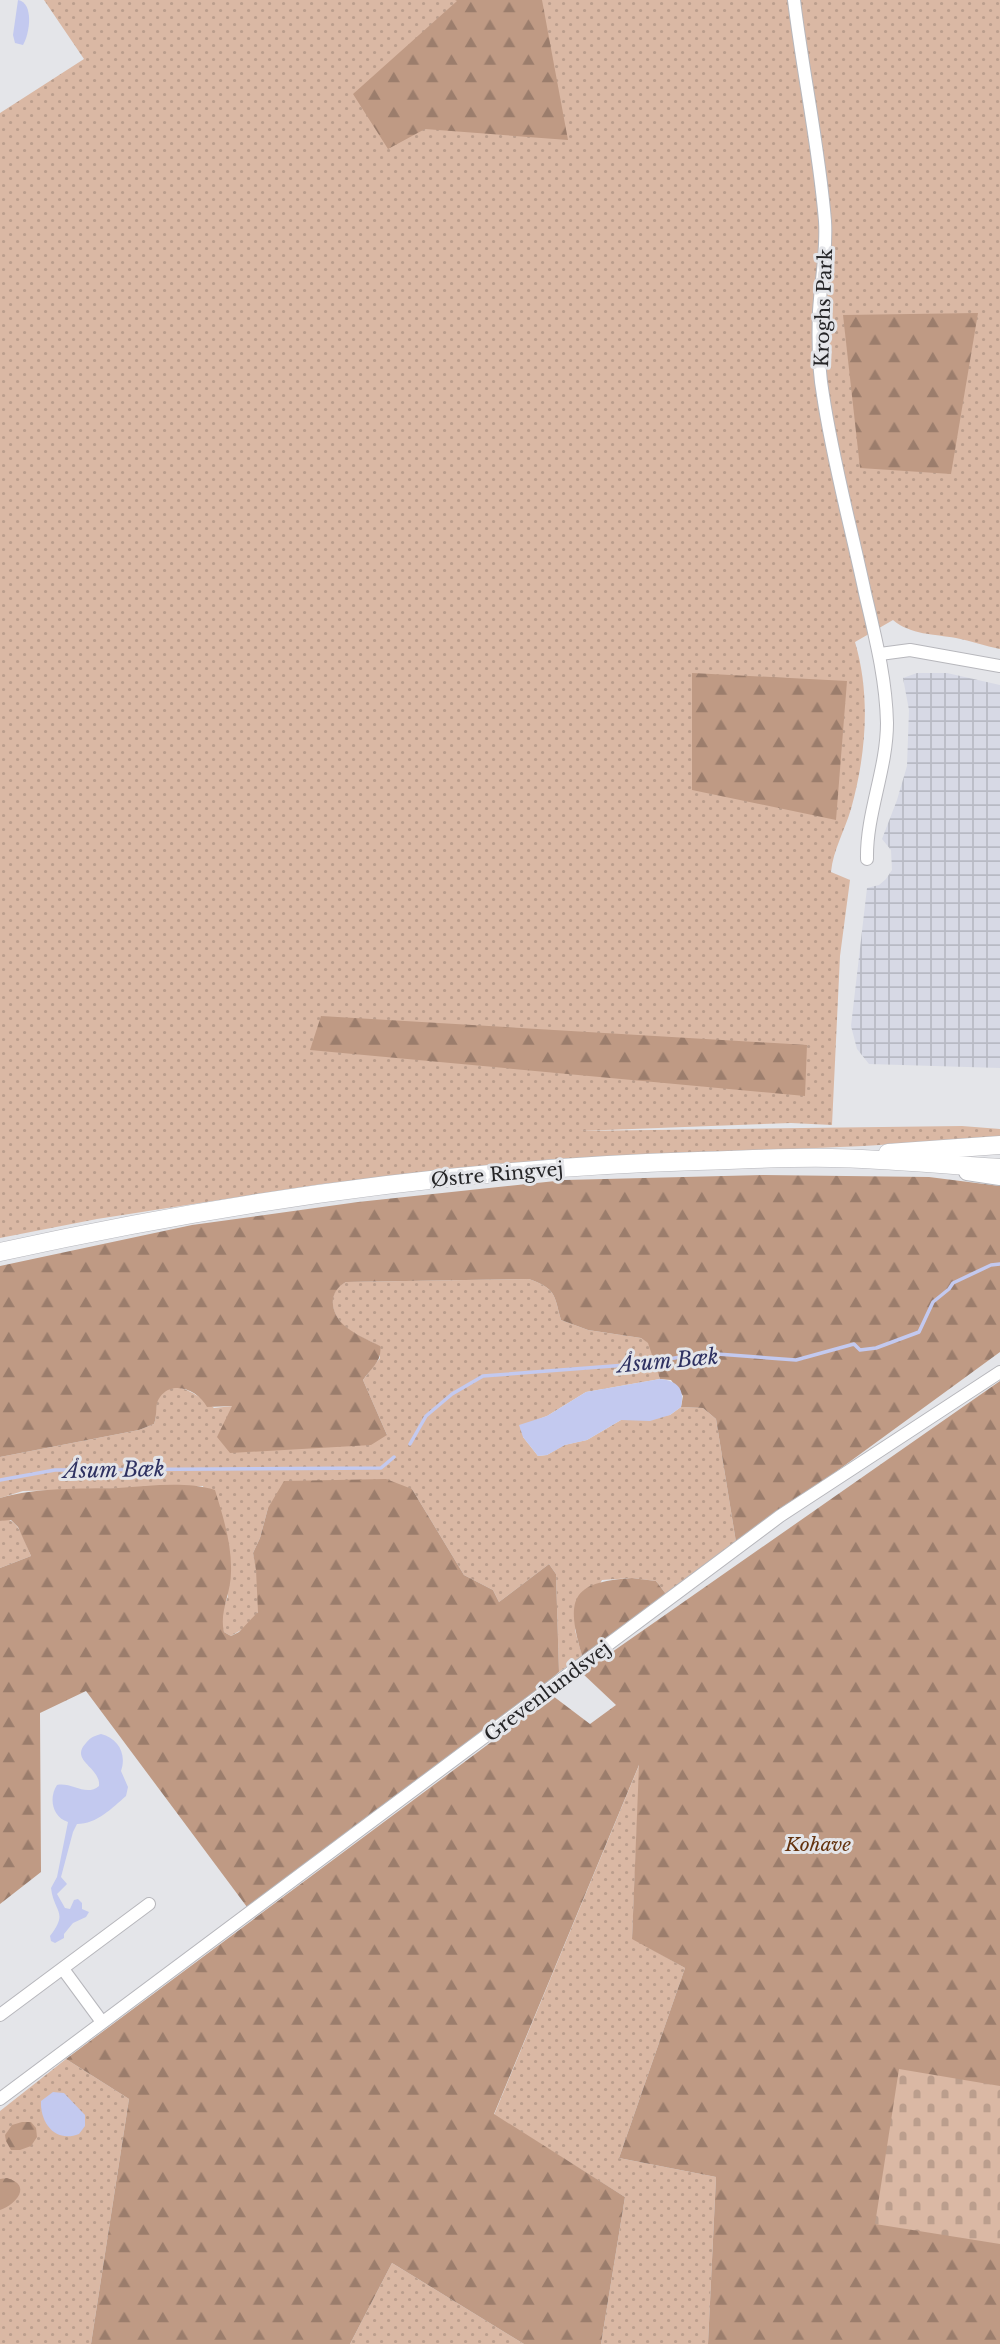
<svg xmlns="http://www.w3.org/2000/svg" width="1000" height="2344" viewBox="0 0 1000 2344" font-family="'Libre Baskerville',serif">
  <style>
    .industrial { fill: url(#industrial-grid) }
    .grass { fill: url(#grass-dots) }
    .forest { fill: url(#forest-firs) }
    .cemetery { fill: url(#cemetery-stones) }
    .water { fill: #c3c9ef }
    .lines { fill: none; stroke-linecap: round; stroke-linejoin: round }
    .stream { stroke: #c3c9ef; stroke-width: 3.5 }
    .minor-casing { stroke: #b7b7bc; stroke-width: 14 }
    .tertiary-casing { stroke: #b7b7bc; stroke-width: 18 }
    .secondary-casing { stroke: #b7b7bc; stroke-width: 19 }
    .minor { stroke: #fff; stroke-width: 12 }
    .tertiary { stroke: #fff; stroke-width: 16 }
    .secondary { stroke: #fff; stroke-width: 18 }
    .labels { text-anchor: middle; stroke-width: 6; stroke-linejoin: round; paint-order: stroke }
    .street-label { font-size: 19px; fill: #252527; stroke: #e4e5e9 }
    .park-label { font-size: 19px; font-style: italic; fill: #64330f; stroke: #e4e5e9 }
    .water-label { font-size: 21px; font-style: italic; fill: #2e3161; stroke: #e4e5e9 }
  </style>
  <defs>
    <pattern id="industrial-grid" width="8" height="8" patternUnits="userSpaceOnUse" patternTransform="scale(1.75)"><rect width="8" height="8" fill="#d7d9e5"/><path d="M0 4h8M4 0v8" fill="none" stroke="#b8bac4"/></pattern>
    <pattern id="grass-dots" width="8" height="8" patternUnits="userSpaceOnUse" patternTransform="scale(1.75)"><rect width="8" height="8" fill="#dab8a4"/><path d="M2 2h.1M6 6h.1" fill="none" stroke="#bb9e8d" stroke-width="1.8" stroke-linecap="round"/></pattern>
    <pattern id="forest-firs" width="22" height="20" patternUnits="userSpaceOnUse" patternTransform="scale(1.75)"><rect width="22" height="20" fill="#bf9a84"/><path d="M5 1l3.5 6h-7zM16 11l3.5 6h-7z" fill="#9b7d6c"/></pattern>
    <pattern id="cemetery-stones" width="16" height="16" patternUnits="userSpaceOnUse" patternTransform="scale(1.75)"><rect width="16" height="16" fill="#dab8a4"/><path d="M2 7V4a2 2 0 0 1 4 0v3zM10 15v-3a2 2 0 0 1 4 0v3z" fill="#bb9e8d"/></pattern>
  </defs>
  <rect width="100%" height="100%" fill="#e4e5e9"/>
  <path class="industrial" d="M917 673H947L1000 685V1068L869 1064 857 1049 851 1026 867 888 879 885 886 879 892 870 891 850 882 839 897 800 907 766 909 710 903 678Z"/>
  <g class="grass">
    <path d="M44 0H1000V649C985 646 971 641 956 638 934 634 911 635 893 620L855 642C871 696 866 755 851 809 845 830 833 850 831 872L850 880 840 956 832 1125 791 1123 579 1131 962 1126 1000 1129V1137L864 1146 554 1159 322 1184 97 1219 0 1238V113L84 59Z"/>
    <path d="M529 1279C556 1289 554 1294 561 1320L588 1330 641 1338 649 1343 660 1379 586 1392 547 1416 526 1424 523 1437 538 1456 547 1455 564 1445 587 1440 621 1420 670 1415 681 1407 703 1408 716 1419 736 1542 666 1594 656 1581 632 1578 602 1580 575 1630 582 1656 559 1672 556 1574 549 1564 499 1602 493 1590 464 1575 412 1489 268 1508 260 1538 253 1553C256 1566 263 1603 257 1614 253 1624 240 1631 231 1636L224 1632 220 1618 228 1596 203 1486 23 1491 0 1498V1457L139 1430 154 1424C157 1417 155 1410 157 1402 168 1371 200 1397 214 1408L233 1406 387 1435 363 1380 380 1358 379 1346C369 1340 353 1334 344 1326 330 1312 327 1291 346 1282Z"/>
    <path d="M7 1519C21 1524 25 1543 31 1556L0 1568V1521Z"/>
    <path d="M640 1763 632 1938 685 1968 619 2158 716 2177 708 2344H601L625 2197 494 2115Z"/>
    <path d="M66 2059 129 2099 91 2344H0V2111Z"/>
    <path d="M392 2263 524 2344H350Z"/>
  </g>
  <g class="forest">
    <path d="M455 0H542L568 140 425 129 388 149 353 94 457 1Z"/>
    <path d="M978 313 951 474 860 468 843 315Z"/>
    <path d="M692 673 847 681 836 820 692 790Z"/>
    <path d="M321 1016 807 1045 805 1096 310 1050Z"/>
    <path d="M763 1175 929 1177 1000 1186V1352L789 1506 788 1503 736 1542 716 1419 703 1408 681 1407 683 1396 671 1380 660 1379 648 1343 641 1338 588 1330 561 1320C554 1294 556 1289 529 1279L346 1282C327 1292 330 1314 346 1327 356 1335 369 1340 380 1346 383 1360 371 1369 363 1380L387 1435 371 1445 230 1453 217 1437 232 1406 207 1407C199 1391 173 1379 160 1397 154 1405 158 1415 154 1424L139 1430 0 1457V1266L192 1225 358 1202 565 1180Z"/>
    <path d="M1000 1381V2344H708L716 2177 619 2158 685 1968 632 1939 639 1765 494 2114 625 2197 601 2344H524L392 2263 350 2344H91L129 2099 66 2059 553 1696 590 1724 616 1705 582 1673Z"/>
    <path d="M386 1479 412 1489 464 1575 493 1590 499 1602 549 1564 556 1574 559 1672 522 1704 247 1907 86 1691 40 1713 41 1872 0 1904V1568L31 1556 18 1527 11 1520 0 1521V1498C38 1487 79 1489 118 1488 150 1486 185 1481 215 1490 223 1516 232 1545 231 1572 231 1594 219 1612 224 1632L231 1636 239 1632 258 1612 256 1570 253 1553 260 1538 268 1508 284 1481Z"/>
    <path d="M632 1578 656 1581 666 1594 582 1656C566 1600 569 1582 632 1578Z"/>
    <path d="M22 2122H31L36 2128 37 2137 31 2146 20 2150H11L6 2141 5 2135 12 2125Z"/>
    <path d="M7 2178C32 2185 17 2204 0 2210V2179Z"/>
  </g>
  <path class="cemetery" d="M899 2069 1000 2086V2244L875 2224Z"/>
  <g class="water">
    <path d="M18 0C34 3 30 33 23 45L15 43 13 35Z"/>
    <path d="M660 1379C678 1381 685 1389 681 1407L670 1415 650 1421 621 1420 587 1440 565 1445 547 1455 538 1456 523 1437 519 1425 547 1416 586 1392Z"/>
    <path d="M101 1734C118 1738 127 1754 121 1771L128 1787 126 1796C112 1808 97 1824 77 1824L73 1832 61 1877 67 1884 57 1894 65 1908 70 1909 74 1900 78 1899 82 1903V1909L89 1912 86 1917 73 1923 64 1934V1938L55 1943 51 1941 50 1936C69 1911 54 1913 51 1888L57 1877 68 1822C53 1817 48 1799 57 1785 72 1782 86 1797 99 1786 101 1767 69 1761 86 1743 91 1737 94 1736 101 1734Z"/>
    <path d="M53 2092 64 2093 85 2115V2126L79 2134C56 2143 40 2124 41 2101Z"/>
  </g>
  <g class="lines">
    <g class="stream">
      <path d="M410 1444 426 1416 452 1394 483 1376 639 1364 704 1353 796 1360 854 1344 860 1350 876 1348 919 1332 933 1302 949 1289 953 1283 991 1265 1000 1264"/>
      <path d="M0 1480 55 1470 381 1468 394 1457"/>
    </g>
    <defs>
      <g id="minor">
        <path d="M794 0C803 74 819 147 825 221 827 252 821 280 819 311 818 339 818 368 823 395 833 462 851 527 865 593 875 636 886 678 887 723 887 769 866 814 867 859"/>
        <path d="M880 654 910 650 1000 666"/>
        <path d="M63 1969 102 2022"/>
        <path d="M0 2015 149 1904"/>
        <path d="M0 2099 780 1516 1000 1372"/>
      </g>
      <path id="tertiary" d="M967 1172 1000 1177"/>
      <g id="secondary">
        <path d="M888 1153 1000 1145"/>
        <path d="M0 1252C230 1201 462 1168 698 1161 742 1160 787 1157 831 1158 887 1159 944 1165 1000 1168"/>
      </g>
    </defs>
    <use href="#minor" class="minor-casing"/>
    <use href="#tertiary" class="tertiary-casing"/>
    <use href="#secondary" class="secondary-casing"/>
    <use href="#minor" class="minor"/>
    <use href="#tertiary" class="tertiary"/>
    <use href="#secondary" class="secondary"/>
  </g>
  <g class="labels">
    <g class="street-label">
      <text transform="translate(823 308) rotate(-88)" y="7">Kroghs Park</text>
      <text transform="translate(497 1174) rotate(-5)" y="7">Østre Ringvej</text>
      <text transform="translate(547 1691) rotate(-37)" y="7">Grevenlundsvej</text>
    </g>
    <g class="park-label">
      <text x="818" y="1851">Kohave</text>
    </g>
    <g class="water-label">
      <text transform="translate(668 1361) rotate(-5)" y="7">Åsum Bæk</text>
      <text transform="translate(114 1470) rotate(-1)" y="7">Åsum Bæk</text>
    </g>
  </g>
</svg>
